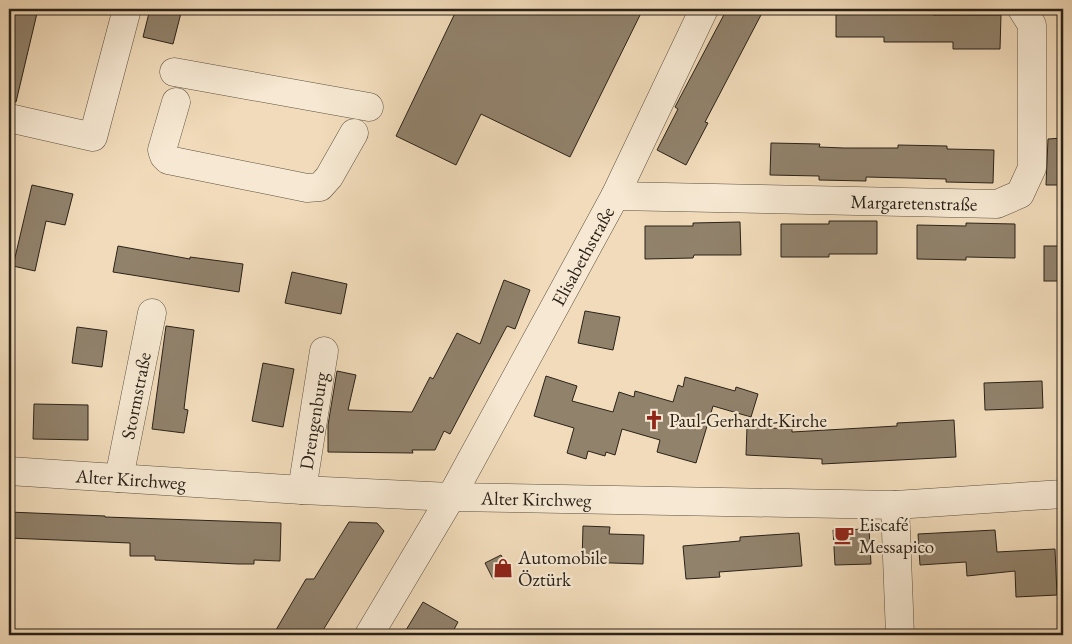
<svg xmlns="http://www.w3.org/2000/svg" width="1072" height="644" viewBox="0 0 1072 644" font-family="'EB Garamond',serif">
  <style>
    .building { fill: #91826c; stroke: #2a2218 }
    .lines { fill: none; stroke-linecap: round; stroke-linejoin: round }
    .minor-casing { stroke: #5c5040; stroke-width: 29 }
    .minor { stroke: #f6e8d2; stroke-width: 28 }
    .labels { text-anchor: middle; stroke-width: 4.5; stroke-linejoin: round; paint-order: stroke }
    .street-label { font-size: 19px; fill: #2a2218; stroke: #f6e8d2 }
    .poi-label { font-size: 19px; fill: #2a2218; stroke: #f6e8d2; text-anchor: start }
  </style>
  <rect width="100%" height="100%" fill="#f1dbba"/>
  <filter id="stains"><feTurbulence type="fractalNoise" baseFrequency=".004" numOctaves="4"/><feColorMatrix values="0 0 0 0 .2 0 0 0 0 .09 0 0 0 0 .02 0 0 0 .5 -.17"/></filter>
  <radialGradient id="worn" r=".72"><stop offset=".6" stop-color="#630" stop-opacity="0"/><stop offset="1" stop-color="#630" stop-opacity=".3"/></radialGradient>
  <g class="building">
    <path d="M9 9H38L16 102 9 101Z"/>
    <path d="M150 9H182L173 44 143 37Z"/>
    <path d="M457 9H643L570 157 481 114 456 165 396 136Z"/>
    <path d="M727 9H752L762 13 705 122 708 123 686 165 657 150 678 109 675 107Z"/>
    <path d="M836 9H933V15H1001L1000 49H953V42H884V37H836Z"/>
    <path d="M1063 138V185H1046L1048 139Z"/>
    <path d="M771 143 820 144 819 147 844 148H898V145L947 146V149L994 150 993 183 946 182V179L866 177V181L819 180V176L770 175Z"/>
    <path d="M32 185 73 194 65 225 46 221 35 271 13 266Z"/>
    <path d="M829 221H877V254H829V257H781V224H829Z"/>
    <path d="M740 222 741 255H694L693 258 645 259V226H693V223Z"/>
    <path d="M966 223 1015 224V258L966 257V260L917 259V225L966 226Z"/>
    <path d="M118 246 190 259V257L243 264 239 292 113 272Z"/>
    <rect x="1044" y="246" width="19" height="35"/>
    <path d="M292 272 347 284 341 314 285 303Z"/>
    <path d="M504 280 530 290 515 329 507 326 450 434 444 431 435 450H412L413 453 328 452V425L337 371 356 375 348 410 412 412 430 377 433 379 457 333 480 344Z"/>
    <path d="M585 311 620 317 613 350 578 343Z"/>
    <path d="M166 326 194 330 186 392 184 409 188 410 184 433 152 429Z"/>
    <path d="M77 327 107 331 102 367 72 363Z"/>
    <path d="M263 363 294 369 283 427 252 421Z"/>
    <path d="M546 376 577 386 572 401 613 412 619 392 634 397 635 391 673 402 678 385 683 387 685 377 735 391 736 387 758 394 751 417 713 406 696 463 657 452 660 440 622 429 615 455 606 452 605 456 588 451 586 459 567 453 574 428 534 416Z"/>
    <path d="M1042 381 1043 408 985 410 984 383Z"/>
    <path d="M34 404 88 405V440L33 439Z"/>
    <path d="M954 420 956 457 822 464V459L746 455 747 427 792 429V432L897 426V423Z"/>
    <path d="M9 512 105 516V517L281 523 280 561 254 560V564H238L155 560V556H130V543L9 538Z"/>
    <path d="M349 522 377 523 384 531 320 635H273L306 579H314Z"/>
    <path d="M583 526 610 527 609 534 644 535 643 564 582 562Z"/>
    <path d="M869 529 871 564 835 565 833 530Z"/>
    <path d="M995 530 997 552 1055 549 1057 595 1016 597 1015 571 967 576 966 562 920 565 918 534Z"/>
    <path d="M799 533 802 566 719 572 720 577 686 579 683 546 740 541V537Z"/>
    <path d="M501 555 510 571 493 579 485 563Z"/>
    <path d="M423 602 458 622 451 635H403Z"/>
  </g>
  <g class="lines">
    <defs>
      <g id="minor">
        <path d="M174 72 369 107"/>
        <path d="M176 102 162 150 164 156 168 160 307 188 320 187 329 177 354 133"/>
        <path d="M9 118 93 137 127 9"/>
        <path id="s1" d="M615 196 997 204 1020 194 1032 168V25L1022 9"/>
        <path id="s2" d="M9 471 302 490 451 497 895 505 1063 494"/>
        <path id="s3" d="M119 478 152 313"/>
        <path id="s4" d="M302 490 324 351"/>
        <path d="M895 505 900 635"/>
        <path id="s5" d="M369 635 451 497 615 196 704 9"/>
      </g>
    </defs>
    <use href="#minor" class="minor-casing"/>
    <use href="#minor" class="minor"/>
  </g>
  <defs>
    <symbol id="church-bare" viewBox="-9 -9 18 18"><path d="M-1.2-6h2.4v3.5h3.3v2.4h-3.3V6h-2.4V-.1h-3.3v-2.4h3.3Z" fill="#8f2418" stroke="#f6e8d2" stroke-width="2.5" paint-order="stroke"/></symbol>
    <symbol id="cafe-bare" viewBox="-9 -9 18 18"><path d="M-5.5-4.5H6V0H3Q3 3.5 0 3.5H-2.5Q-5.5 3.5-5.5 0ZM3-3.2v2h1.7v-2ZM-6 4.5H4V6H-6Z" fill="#8f2418" stroke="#f6e8d2" stroke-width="2.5" paint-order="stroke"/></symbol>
    <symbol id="shop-bare" viewBox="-9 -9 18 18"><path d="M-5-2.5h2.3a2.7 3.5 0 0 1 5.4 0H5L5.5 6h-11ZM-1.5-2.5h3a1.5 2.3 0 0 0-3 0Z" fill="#8f2418" stroke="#f6e8d2" stroke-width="2.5" paint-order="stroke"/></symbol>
  </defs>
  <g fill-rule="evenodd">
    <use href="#church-bare" x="640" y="406" width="28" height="28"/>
    <use href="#cafe-bare" x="830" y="521" width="28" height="28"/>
    <use href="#shop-bare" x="489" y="554" width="28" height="28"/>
  </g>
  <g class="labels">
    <g class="street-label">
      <text dy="7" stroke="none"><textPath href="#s1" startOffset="299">Margaretenstraße</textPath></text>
      <text dy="7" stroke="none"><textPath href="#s5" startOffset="435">Elisabethstraße</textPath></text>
      <text dy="7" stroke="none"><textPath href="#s3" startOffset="84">Stormstraße</textPath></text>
      <text dy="7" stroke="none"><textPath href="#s4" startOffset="70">Drengenburg</textPath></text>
      <text dy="7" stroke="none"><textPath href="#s2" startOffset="122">Alter Kirchweg</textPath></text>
      <text dy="7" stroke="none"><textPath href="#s2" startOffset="528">Alter Kirchweg</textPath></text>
    </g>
    <g class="poi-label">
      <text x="669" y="427">Paul-Gerhardt-Kirche</text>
      <text x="859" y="531">Eiscafé<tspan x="859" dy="22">Messapico</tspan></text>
      <text x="518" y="564">Automobile<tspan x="518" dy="22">Öztürk</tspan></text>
    </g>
  </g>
  <rect width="1072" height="644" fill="none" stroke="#f1dbba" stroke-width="30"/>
  <rect x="10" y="10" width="1052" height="624" fill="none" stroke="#2a2218" stroke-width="2.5"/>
  <rect x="15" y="15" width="1042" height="614" fill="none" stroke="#2a2218"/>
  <rect width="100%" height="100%" filter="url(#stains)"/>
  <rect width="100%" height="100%" fill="url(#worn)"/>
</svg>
